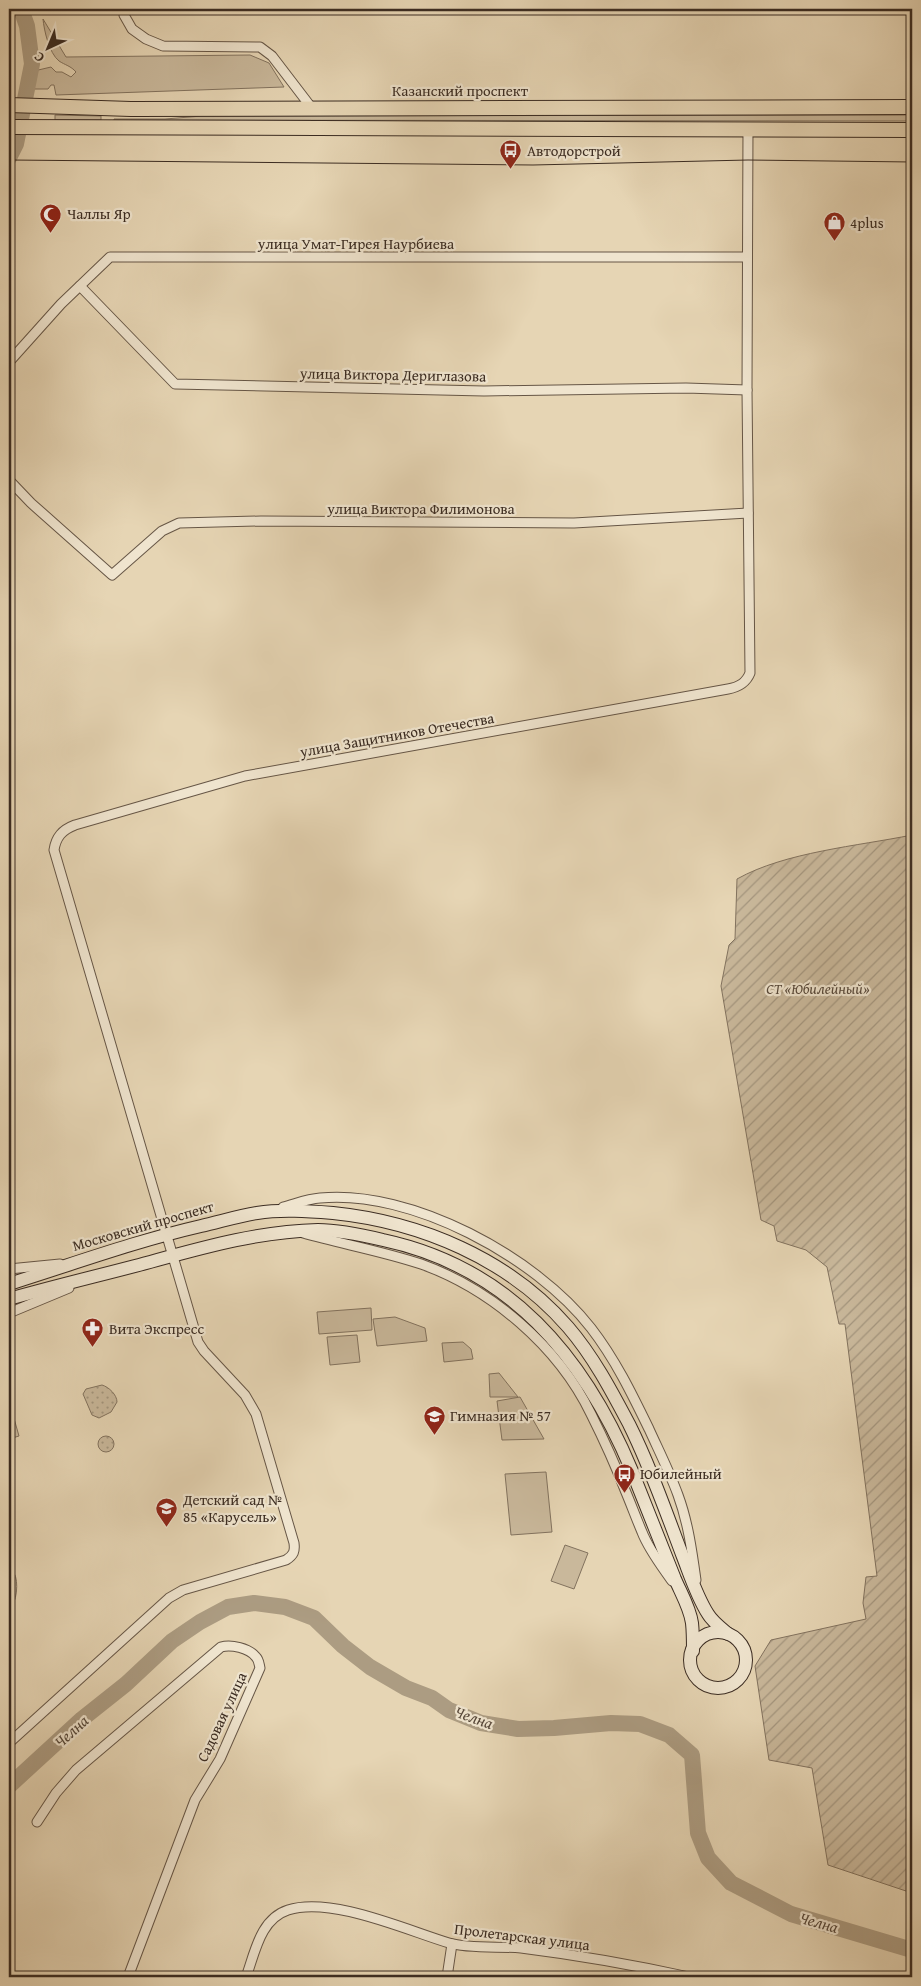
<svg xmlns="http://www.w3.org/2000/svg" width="921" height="1986" viewBox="0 0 921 1986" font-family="'Gentium Book Plus',serif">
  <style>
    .grass { fill: #c9b89b; stroke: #82725e }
    .park { fill: url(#park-dots); stroke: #82725e }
    .garden { fill: url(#garden-furrows); stroke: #82725e }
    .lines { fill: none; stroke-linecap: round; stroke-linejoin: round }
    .river { stroke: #ac9c82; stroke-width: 16 }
    .minor-casing { stroke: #665646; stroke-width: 11 }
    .secondary-casing { stroke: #3b2c22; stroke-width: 14 }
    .primary-casing { stroke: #3b2c22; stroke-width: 16 }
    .minor { stroke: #efe4ce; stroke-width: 9 }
    .secondary { stroke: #efe4ce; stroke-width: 12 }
    .primary { stroke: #e6d5b4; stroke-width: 14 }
    .tram { stroke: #3b2c22; stroke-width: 1 }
    .labels { text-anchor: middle; stroke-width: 4.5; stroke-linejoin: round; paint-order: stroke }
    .street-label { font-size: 15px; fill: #3b2c22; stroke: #efe4ce }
    .poi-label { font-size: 15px; fill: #3b2c22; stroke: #efe4ce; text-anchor: start }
    .park-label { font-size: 15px; font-style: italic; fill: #57483a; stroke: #efe4ce }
    .water-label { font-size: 16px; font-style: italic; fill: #57483a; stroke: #efe4ce }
  </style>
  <defs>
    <pattern id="park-dots" width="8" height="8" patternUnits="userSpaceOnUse" patternTransform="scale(1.25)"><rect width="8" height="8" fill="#c9b89b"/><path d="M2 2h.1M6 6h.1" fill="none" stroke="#a4967e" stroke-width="1.8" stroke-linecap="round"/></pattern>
    <pattern id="garden-furrows" width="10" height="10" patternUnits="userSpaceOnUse" patternTransform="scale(1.25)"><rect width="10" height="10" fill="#c9b89b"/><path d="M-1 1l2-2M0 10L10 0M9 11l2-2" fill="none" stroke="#a4967e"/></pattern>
  </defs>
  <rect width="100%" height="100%" fill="#e6d5b4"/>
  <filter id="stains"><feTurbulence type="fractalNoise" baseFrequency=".004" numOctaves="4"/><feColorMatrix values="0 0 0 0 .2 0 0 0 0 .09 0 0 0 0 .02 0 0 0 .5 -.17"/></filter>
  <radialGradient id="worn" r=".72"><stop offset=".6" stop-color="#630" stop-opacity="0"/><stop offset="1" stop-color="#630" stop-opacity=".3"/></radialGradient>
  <g class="grass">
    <path d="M43 19 66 57 250 55 269 63 284 87 56 95 54 85H51L48 89H31L34 71 51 67 56 72H62L71 77 76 72C71 66 65 65 59 61 49 53 44 30 43 19Z"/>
    <path d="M55 115 101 116V120H55Z"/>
    <path d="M912 115V121L114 120V119H165L202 116Z"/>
    <path d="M371 1308 372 1330 319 1334 317 1312Z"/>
    <path d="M395 1317 425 1328 427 1341 377 1346 373 1319Z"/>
    <path d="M357 1335 360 1362 330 1365 327 1337Z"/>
    <path d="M463 1342 471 1349 473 1359 444 1362 442 1343Z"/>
    <path d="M499 1373 518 1397H490L489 1374Z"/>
    <path d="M520 1397 544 1439 502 1440 497 1401Z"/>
    <path d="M11 1408 19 1436 9 1439V1409Z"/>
    <path d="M546 1472 552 1532 511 1535 505 1474Z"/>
    <path d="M565 1545 588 1553 574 1589 551 1581Z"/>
  </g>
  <g class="park">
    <path d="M102 1385C109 1387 117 1395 117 1402L111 1412 99 1418 92 1415 83 1394 86 1389Z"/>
    <circle cx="106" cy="1444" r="8"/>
    <path d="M9 1570 14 1573C19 1581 17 1604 9 1609Z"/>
  </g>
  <path class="garden" d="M912 835V1893L828 1865 812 1768 769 1760 755 1666 771 1640 866 1619 863 1603 866 1577 877 1576 845 1324H839L827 1267 806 1250 777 1241 774 1226 761 1220 721 986 729 945 735 939 737 879C785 852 858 846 912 835Z"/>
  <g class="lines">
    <g class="river">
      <path d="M9 158 16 144 32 64 27 26 21 9"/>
      <path d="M9 1786 82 1719 126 1684 172 1641 200 1622 228 1607 254 1603 285 1607 314 1618 343 1646 370 1667 406 1688 432 1698 449 1710 481 1723 518 1729 554 1728 611 1723 640 1724 669 1735 692 1755 698 1833 708 1858 731 1883 791 1914 912 1950"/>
    </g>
    <defs>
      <g id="minor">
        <path d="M124 9V15L132 29 146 39 163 46 260 47 272 56 311 107"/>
        <path d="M80 286 175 384 484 391 686 388 747 390"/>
        <path d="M9 362 61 304 110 257H747"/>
        <path d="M9 480 31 503 112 575 162 531 179 523 261 521 574 523 748 513"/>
        <path d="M283 1207C295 1204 307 1199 320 1198 411 1189 536 1257 591 1328 615 1359 632 1394 649 1429 659 1451 670 1473 678 1495 688 1522 692 1551 696 1580"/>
        <path d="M303 1233C342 1244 382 1251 421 1264 491 1289 558 1346 591 1414 603 1438 615 1464 625 1490 631 1504 636 1518 642 1532 649 1550 661 1565 672 1581"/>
        <path d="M9 1269 60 1264"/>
        <path d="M9 1313 69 1288"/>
        <path d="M9 1743 169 1598 183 1590 286 1560C294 1555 295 1551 294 1543L256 1414 245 1395 204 1351 198 1342 54 850C56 837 62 830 75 825L245 776 728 689C739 687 746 683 750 673L747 390 748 128"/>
        <path d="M37 1822 56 1793 76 1770 221 1647C231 1644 249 1648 256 1657 259 1660 259 1664 260 1668L220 1759 195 1800 128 1977"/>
        <path d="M246 1977C255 1953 260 1919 288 1910 331 1896 406 1930 449 1943 469 1949 500 1946 521 1948 577 1955 634 1965 689 1977"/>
        <path d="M447 1977 452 1944"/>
      </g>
      <g id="secondary">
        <path d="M9 1284C73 1264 136 1241 201 1226 219 1222 238 1216 257 1213 281 1209 308 1211 333 1213 421 1222 509 1259 568 1327 593 1356 611 1390 629 1424 650 1466 666 1512 683 1557 690 1575 697 1597 708 1614 712 1621 721 1628 728 1634"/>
        <path d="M9 1299C51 1287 93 1277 135 1266 198 1249 252 1232 318 1230 340 1230 362 1235 383 1240 509 1267 584 1356 632 1471 646 1507 661 1543 675 1579 681 1593 690 1608 692 1623 693 1632 693 1641 693 1651"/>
        <circle cx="718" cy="1660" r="28"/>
      </g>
      <g id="primary">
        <path d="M9 105 131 109 912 107"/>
        <path d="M9 127 912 130"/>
      </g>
    </defs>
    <use href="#minor" class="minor-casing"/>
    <use href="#secondary" class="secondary-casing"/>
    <use href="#primary" class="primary-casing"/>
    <use href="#minor" class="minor"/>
    <use href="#secondary" class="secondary"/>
    <use href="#primary" class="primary"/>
    <path class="tram" d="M9 160 533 165 748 160 912 162"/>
  </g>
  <defs>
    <symbol id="bus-pin" viewBox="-11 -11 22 30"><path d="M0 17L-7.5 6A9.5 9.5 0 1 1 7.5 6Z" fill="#8f2418" stroke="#efe4ce"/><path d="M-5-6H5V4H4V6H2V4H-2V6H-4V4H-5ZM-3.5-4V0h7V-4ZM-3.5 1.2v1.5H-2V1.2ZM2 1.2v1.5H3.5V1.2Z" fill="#fff"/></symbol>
    <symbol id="mosque-pin" viewBox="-11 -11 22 30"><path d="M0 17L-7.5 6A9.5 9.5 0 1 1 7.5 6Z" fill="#8f2418" stroke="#efe4ce"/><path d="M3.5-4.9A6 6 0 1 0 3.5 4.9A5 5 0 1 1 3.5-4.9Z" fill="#fff"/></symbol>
    <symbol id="shop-pin" viewBox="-11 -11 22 30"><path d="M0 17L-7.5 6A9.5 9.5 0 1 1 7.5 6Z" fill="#8f2418" stroke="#efe4ce"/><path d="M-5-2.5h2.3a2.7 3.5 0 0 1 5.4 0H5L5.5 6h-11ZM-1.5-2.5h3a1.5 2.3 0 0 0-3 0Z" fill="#fff"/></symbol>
    <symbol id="pharmacy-pin" viewBox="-11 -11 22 30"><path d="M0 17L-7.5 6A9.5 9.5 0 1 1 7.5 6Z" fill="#8f2418" stroke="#efe4ce"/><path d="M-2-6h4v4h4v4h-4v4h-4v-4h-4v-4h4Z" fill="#fff"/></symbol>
    <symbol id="school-pin" viewBox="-11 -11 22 30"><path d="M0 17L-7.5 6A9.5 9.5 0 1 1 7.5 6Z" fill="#8f2418" stroke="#efe4ce"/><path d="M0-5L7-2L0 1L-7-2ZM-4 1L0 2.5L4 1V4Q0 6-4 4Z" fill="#fff"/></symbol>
  </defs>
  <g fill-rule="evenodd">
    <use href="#bus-pin" x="498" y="138" width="25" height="34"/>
    <use href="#mosque-pin" x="38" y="202" width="25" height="34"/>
    <use href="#shop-pin" x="822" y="210" width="25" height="34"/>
    <use href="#pharmacy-pin" x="80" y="1316" width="25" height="34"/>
    <use href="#school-pin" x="422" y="1404" width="25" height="34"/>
    <use href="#bus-pin" x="612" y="1462" width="25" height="34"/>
    <use href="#school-pin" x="154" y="1496" width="25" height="34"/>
  </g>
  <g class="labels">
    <g class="street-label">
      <text x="460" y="96">Казанский проспект</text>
      <text x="356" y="249">улица Умат-Гирея Наурбиева</text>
      <text transform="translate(393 375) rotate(1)" y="5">улица Виктора Дериглазова</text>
      <text x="421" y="514">улица Виктора Филимонова</text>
      <text transform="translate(397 735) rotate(-10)" y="5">улица Защитников Отечества</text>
      <text transform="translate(143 1226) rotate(-16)" y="5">Московский проспект</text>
      <text transform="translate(222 1717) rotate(-65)" y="5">Садовая улица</text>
      <text transform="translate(522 1937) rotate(7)" y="5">Пролетарская улица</text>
    </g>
    <g class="poi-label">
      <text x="527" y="156">Автодорстрой</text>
      <text x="67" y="219">Чаллы Яр</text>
      <text x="850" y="228">4plus</text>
      <text x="109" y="1334">Вита Экспресс</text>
      <text x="450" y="1421">Гимназия № 57</text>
      <text x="640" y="1479">Юбилейный</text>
      <text x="183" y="1505">Детский сад №<tspan x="183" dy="17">85 «Карусель»</tspan></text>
    </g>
    <g class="park-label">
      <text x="818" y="994">СТ «Юбилейный»</text>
    </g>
    <g class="water-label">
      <text transform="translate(474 1717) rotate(20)" y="6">Челна</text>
      <text transform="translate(71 1731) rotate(-42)" y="6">Челна</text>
      <text transform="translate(819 1922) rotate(16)" y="6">Челна</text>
    </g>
  </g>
  <rect width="921" height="1986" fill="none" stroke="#e6d5b4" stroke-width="30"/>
  <rect x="10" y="10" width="901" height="1966" fill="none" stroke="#3b2c22" stroke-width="2.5"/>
  <rect x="15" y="15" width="891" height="1956" fill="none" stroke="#3b2c22"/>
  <g transform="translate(48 48) rotate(224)" stroke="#efe4ce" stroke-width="4" paint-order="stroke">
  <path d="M0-4L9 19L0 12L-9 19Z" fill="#3b2c22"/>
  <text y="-8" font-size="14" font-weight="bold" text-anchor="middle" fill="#3b2c22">С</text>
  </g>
  <rect width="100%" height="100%" filter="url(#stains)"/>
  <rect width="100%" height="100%" fill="url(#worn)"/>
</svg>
